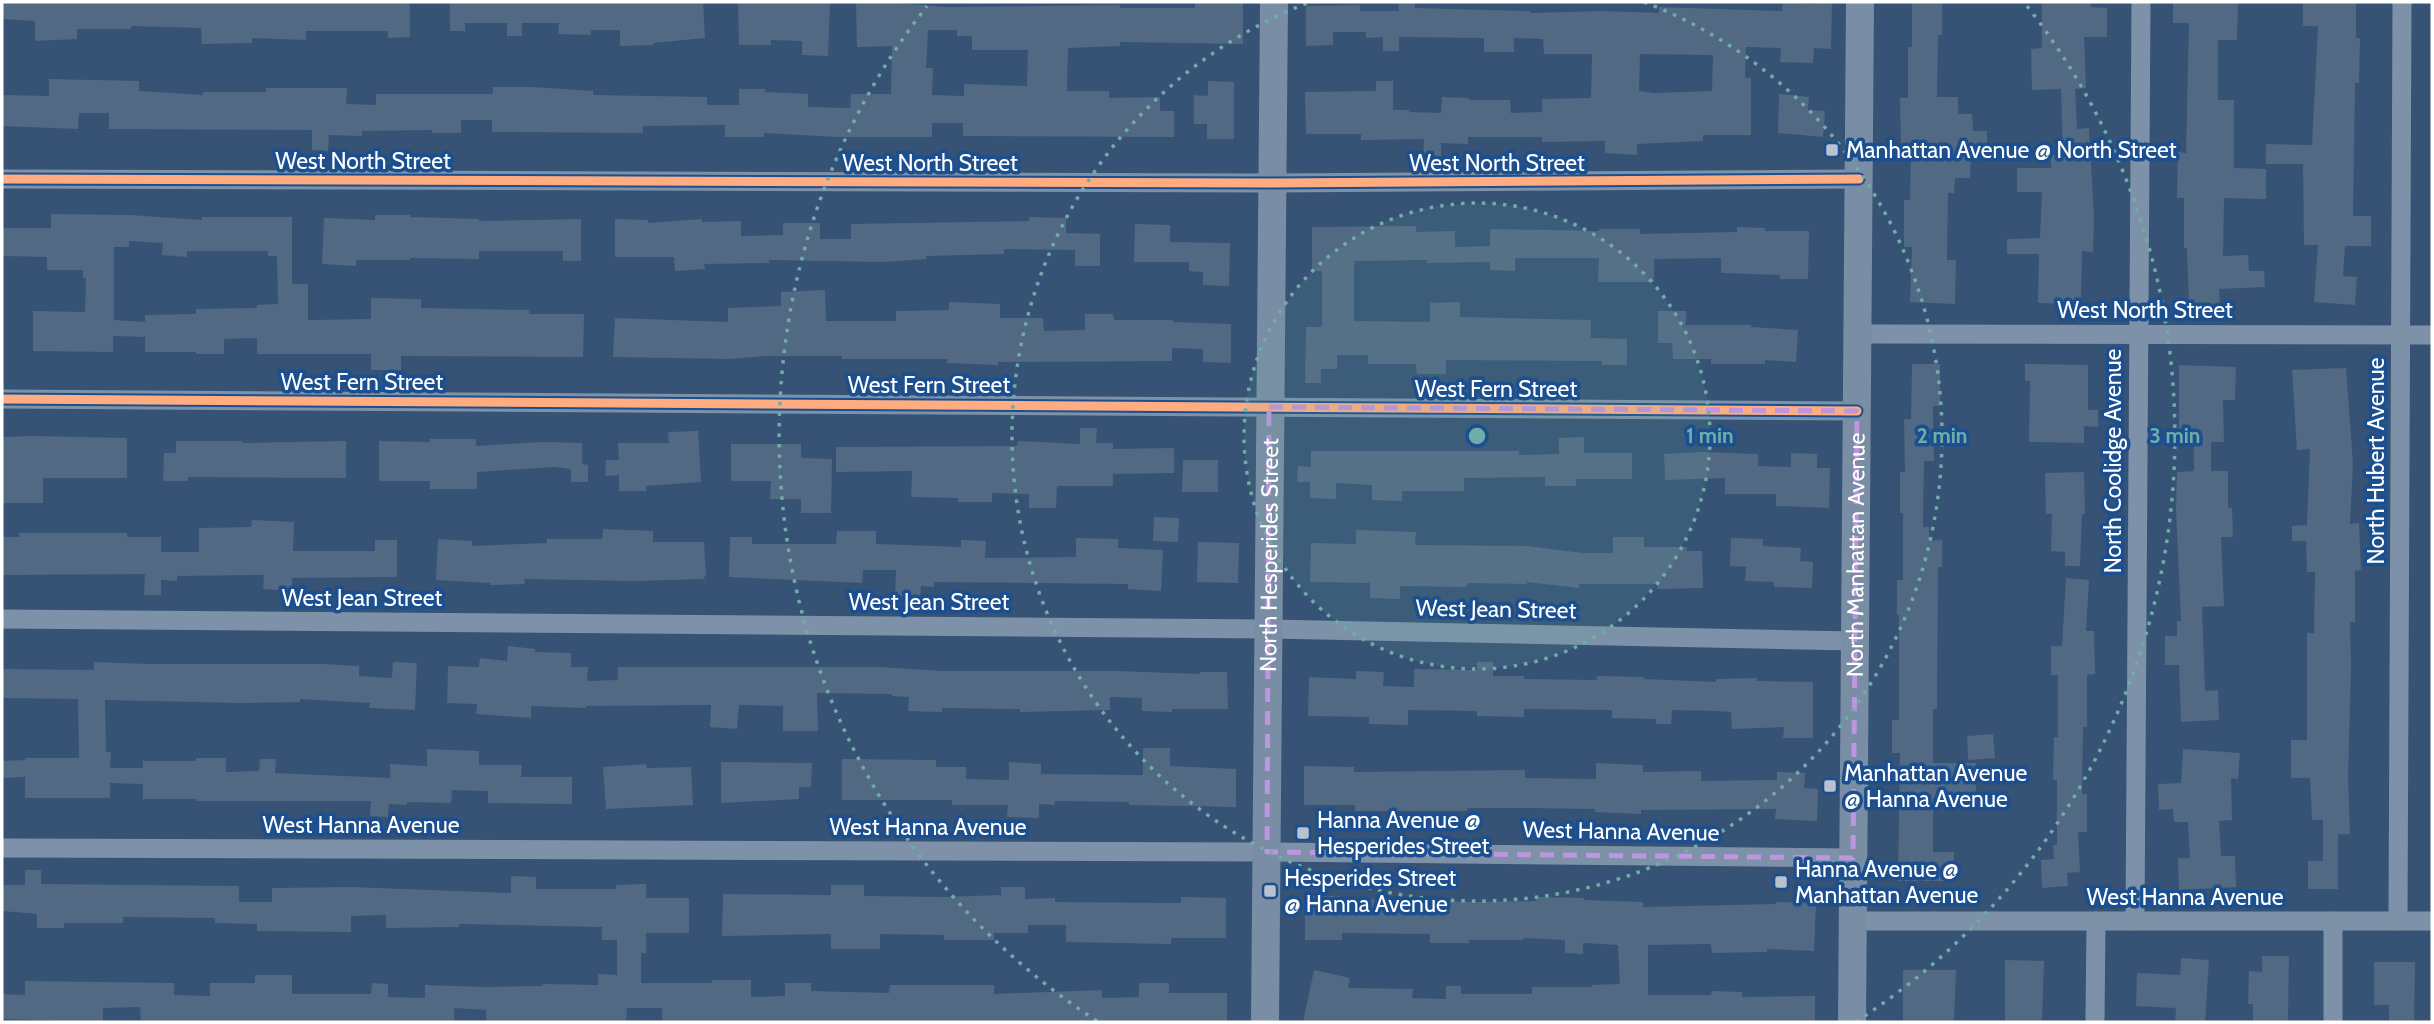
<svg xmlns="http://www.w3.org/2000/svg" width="2434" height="1024" viewBox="0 0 2434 1024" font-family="Cabin,sans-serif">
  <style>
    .building { fill: #526984; fill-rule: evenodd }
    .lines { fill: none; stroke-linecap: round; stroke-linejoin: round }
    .street { stroke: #7d92a8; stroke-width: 19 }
    .secondary { stroke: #798da4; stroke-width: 28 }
    .cycleway-casing { stroke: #1b4f8f; stroke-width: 13 }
    .cycleway { stroke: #ffac80; stroke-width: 9 }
    .marked { fill: none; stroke: #bd96df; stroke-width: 5; stroke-dasharray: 14 9; stroke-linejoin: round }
    .ring { fill: none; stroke: #6fada8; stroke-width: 3.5; stroke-dasharray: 3.5 7 }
    .poi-dot { fill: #b9c2ce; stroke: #1b4f8f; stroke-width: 2.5 }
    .labels { text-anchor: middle; stroke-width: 7; stroke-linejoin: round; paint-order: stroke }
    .poi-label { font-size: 23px; fill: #fff; stroke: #1b4f8f; text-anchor: start }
    .street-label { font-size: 23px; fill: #fff; stroke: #1b4f8f }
    .centre { fill: #6fada8; stroke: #1b4f8f; stroke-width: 3.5 }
    .ring-label { font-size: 21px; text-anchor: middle; font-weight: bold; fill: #6fada8; stroke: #1b4f8f; stroke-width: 7; stroke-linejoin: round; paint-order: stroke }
  </style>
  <rect width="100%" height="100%" fill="#365274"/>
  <g class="building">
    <path d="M2 2H410V37L388 38V31H306V40L252 38V43L202 44 201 28 131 26V29H77V39L35 41V21L2 19Z"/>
    <path d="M450 2H703L705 38 653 43V45L620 46V30H591V35L558 34 559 23H522V36H507V23H465V31H450Z"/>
    <path d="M738 2H830L828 56 802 55V41L771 40V45H739Z"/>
    <path d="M884 2 946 7 1120 5V8H1195V2H1243V44L1120 42V46L1068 48 1067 91H1109V98L1160 97V111H1174V137L963 136V123H932V137H837L764 133V137H725V125L643 126V133L492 132V120H461V133H432V130L362 131V136L329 135 328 151 312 150V130L109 129V113H79L78 129 2 126V95L49 96V79L139 81V91L203 95V92H266V88H347L346 104 376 105V94H493V87H532L593 91V95L707 97V105H739V89H765V92L808 94V107L850 108 851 94H891L892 46 857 47 856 3ZM928 30H957V36H972V50H1028L1027 86 964 84V96L932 95 933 68H926Z"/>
    <path d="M1398 2H1415V8L1530 11V13L1603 11 1659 13V7L1782 11 1783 3 1816 4V2H1832L1831 49 1814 48 1813 63 1780 62 1781 48 1746 47 1745 78H1751V135H1703V141L1637 144V155L1605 153V141L1542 142V137H1468V144L1441 143V160H1423L1424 139 1361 140V134H1306L1305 92 1376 91V81H1393V110H1409V112L1441 113 1442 97 1469 98V100H1510L1511 113 1542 112V99L1591 98 1592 54H1544L1543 39 1514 38V52H1484V38L1399 37V51H1383V37L1366 38V32H1333V45L1306 46V6L1360 5V11H1399ZM1640 54 1713 55 1712 91 1655 93 1639 91Z"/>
    <path d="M1912 2H1942V35H1938L1937 97H1958V114H1972L1973 131H1987V147L1971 148 1970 178H1955L1954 193H1948L1947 260H1956L1955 304 1910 302 1912 247H1904V200H1910L1911 148 1901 149 1900 98H1908V47H1912Z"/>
    <path d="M2042 2H2091V7L2107 8V37H2084L2086 88 2075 89 2077 129 2089 128 2094 218 2093 252 2082 251 2081 304 2038 303 2039 254H2007V239L2040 238 2042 192H2017V168H2051V155L2063 154 2061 89 2032 90 2031 49 2042 48Z"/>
    <path d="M2173 2H2238L2237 40H2218V100H2234V168L2266 169V199L2224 198 2223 256 2248 255 2249 271H2264L2265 287 2219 289 2220 306 2189 307 2187 248H2184V198H2177L2178 152 2186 153 2189 23H2173Z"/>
    <path d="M2303 2H2356V38H2360L2359 83H2355L2353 216H2371V246H2345L2343 276 2357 277 2355 305 2314 302 2318 245H2304L2303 164H2266V144L2312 145 2318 26H2303Z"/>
    <path d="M1208 81 1234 82V139H1207V124H1194V95L1208 96Z"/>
    <path d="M1779 94 1809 97 1808 110 1825 111 1823 137 1778 133Z"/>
    <path d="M51 214 130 215 202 220V217H292V284H308V320L371 319V298L421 299V308L529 310V314H584L583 357 401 356V370H371V354H257V338L224 339V354H196V352H145V337L113 336V352L33 351V311L85 312 86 278H83V270H47V257L2 256V228H51ZM129 241 163 243 162 255 187 257V251H268V256H277L278 304 257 305V308L196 309V314L145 315V322L114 320V247H129Z"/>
    <path d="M375 215H410V217L479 219V221L581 219V261H563V251H479V259L410 258V260H356V266L322 264 324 218 375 220Z"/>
    <path d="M1029 217 1066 218V233L1100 234V266H1075V250L1004 249V254L926 256V259L883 262 769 260V263L704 264 705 269 675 271 674 257H615V219L648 220V223L702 219V222L741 221V236L783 235V223H820V239H851V224L1029 221Z"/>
    <path d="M1135 224 1170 225V242L1230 243 1229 286 1203 285V272L1189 271V262H1134Z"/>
    <path d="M1416 226V232L1455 231V247L1490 246V229L1599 231V229H1640V234L1737 232V227L1765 228V231H1809L1808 279H1780V275L1721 273V258L1654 259V282H1598L1599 258H1515V271L1490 270V262L1427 263V260L1354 261V321L1430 322V303L1460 302V317L1591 320V338L1627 339V365H1602V361L1446 360V374H1417L1416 364H1368V355H1337V369H1321V383H1305L1306 327H1322V271H1312V227Z"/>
    <path d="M825 290 826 321H896V311L949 310V302L1000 304V318H1043L1044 331 1085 330V314H1113L1114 320H1173V322L1231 324V363L1203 362V349L1172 348V361L998 362V365L947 363V359H842V356H765L730 359 613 357 615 318 728 322V308L781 306V292Z"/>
    <path d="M1658 311H1686V325H1751V327L1798 330 1796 362 1765 360V364H1711V359H1673L1672 343H1658Z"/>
    <path d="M1912 364H1940V406H1933L1934 461H1924L1923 527H1929V541L1942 540V567H1938L1937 709H1933V763H1976V799H1933V852H1954V881H1898L1900 753H1892V720H1899V615H1897V580H1903V513H1900V472H1905L1904 419H1911Z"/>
    <path d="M2025 364 2088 365V410H2098V427L2084 426V443L2029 442 2030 381H2025Z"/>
    <path d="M2179 365 2236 367 2235 400H2223L2224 442H2211V471H2228V508H2232L2233 537H2221L2224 606 2202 607 2205 691 2218 690 2219 720 2181 722 2179 665H2165V636H2177V621H2181L2176 510 2177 472 2194 471V444H2179Z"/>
    <path d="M2346 368 2353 463 2350 524 2359 523 2361 570 2355 571V622H2350L2351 668 2348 778 2350 834H2338V889H2308V861H2323V820H2312L2310 778H2291V740H2307V633H2314L2315 572H2307L2306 541H2292V526L2307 525 2310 449 2297 450 2292 370Z"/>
    <path d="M1080 428H1097L1096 443H1113V449L1174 448V473L1113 474V486H1057L1056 508H1029V494L992 493V502H958V498L911 497 912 471 836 472V447L1017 446 1018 441 1080 444Z"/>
    <path d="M698 431 701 482 646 486V491H619V475L605 476 606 460H619L618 443H669L668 432Z"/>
    <path d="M32 436 127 438V478H43V503H3L2 437Z"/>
    <path d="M1584 437V453H1632V479H1576V486H1545V477L1464 478V491H1402V501L1372 500V485L1336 483V499L1310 498V482H1297L1298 466 1311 467V451H1519V455L1559 454V438Z"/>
    <path d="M430 439H476V446L543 442 582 443V464L588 465V482H571V469L554 467 477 472V489H430V481H379V441L430 442Z"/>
    <path d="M176 441H242V443L346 441V478L188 477V481H163L164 453H176Z"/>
    <path d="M731 444H801V458L832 459 831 513H801V499H770L771 481H731Z"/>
    <path d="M1702 452 1758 454V466L1791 467V453L1817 454V468H1830L1829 508 1776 506V494H1725V478L1665 480 1664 454Z"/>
    <path d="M1183 460H1218V492H1182Z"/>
    <path d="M2084 472 2085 514H2082L2080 566H2065V552L2051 551 2052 514H2046L2045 473Z"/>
    <path d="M1154 517 1179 518 1178 542 1153 541Z"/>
    <path d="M252 520 294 522 293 551H375V540H397V577L292 578V591L263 589 264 575 177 576V581L161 580V595H144L145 574 2 575V537H19V533H127V537H161V552H199V528L251 527Z"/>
    <path d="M603 529 653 531V542H704L706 576H704L705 579 634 581 524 579 525 584 490 585V583L436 580 438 539 472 541V546L547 543V539H602Z"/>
    <path d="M1356 530 1416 532 1415 545 1527 546 1583 553H1613V537H1644V547H1687V551H1702L1703 588 1657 589V584H1579V588L1527 582V584L1467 583V587L1400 586V599L1370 598V583L1310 582 1311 543 1356 544Z"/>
    <path d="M837 531H876V544L961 547V540L986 541 985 558 1076 557V538L1118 539V548L1163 550 1161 591 1128 589V584L934 582V587L921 586 920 600 895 599 896 570H863L862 583 729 577 730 537H752V544H836Z"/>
    <path d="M1731 538 1763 539V546L1801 548 1800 561 1813 562 1812 588 1774 587V582L1745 581 1746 567 1730 566Z"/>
    <path d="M1198 542 1239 543 1238 583 1197 582Z"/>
    <path d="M2066 578 2089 580 2086 631H2094L2095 674 2087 675V727H2083L2082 794H2087V832H2078L2080 872 2067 873 2068 886 2042 888 2041 860 2054 859 2053 845H2057V780H2053L2054 737H2058V675H2051V646H2062Z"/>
    <path d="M508 646 535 649V652L571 653V667H588L587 681 618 680V667H879L943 671H1116L1200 674V672H1227L1228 709H1172V712L1142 711V698L1110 697V710L1020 712V709L942 708V712L908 711 909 697 892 696V694L817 693 818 731H783V706L739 705 737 729 710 727 711 705 586 706V708L531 706V718L476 714 477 704 447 703 448 666 479 667 480 658 507 661Z"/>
    <path d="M94 662 149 664H321L359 666V676L392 678 393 662 417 663 415 710 369 708 370 703 300 699V702L243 703 105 700 106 752H111L110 768H143V761H196V758H226V772L259 771 260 759H276L275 773 390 778V764L427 766V749L479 751V765H522L521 777H572V804L488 803V791L452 790 451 803 407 802V805L389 804 388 817 370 816 371 801H197V799H143V784L110 783V798H25V777L2 778V761L25 760V758H79L78 699 2 698V669L94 670Z"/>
    <path d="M1477 662H1493V676H1524V679L1597 680V676L1644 677V679L1716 682V679L1757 678V681L1813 682V738H1783L1784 727 1732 729 1731 712 1718 711 1672 710 1671 724H1656V719L1612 718V710L1524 709V717L1477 716V711L1408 710V725L1369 724V717L1308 716 1309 677 1356 679V671L1384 672 1383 686 1414 687V669L1477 670Z"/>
    <path d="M1993 734 1995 758 1968 760 1967 736Z"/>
    <path d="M1143 748H1170V766L1236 769V807L1129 805V802L1055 801V805L1039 804V818L1007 817 1008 805H952V800H842V759L936 760V767H966V779L1009 780V762L1041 764V774L1143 775Z"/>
    <path d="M2183 749 2240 753 2238 779 2231 778 2232 820 2219 821 2221 856H2235L2236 887 2179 890 2178 858H2190L2188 822H2174L2173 809 2159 810 2158 784 2181 783Z"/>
    <path d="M721 762 812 763 811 787H799V799L721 803Z"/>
    <path d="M1596 763 1643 765V772L1701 771V781L1777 780V772L1805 773 1804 788 1818 789 1817 821 1775 819 1776 809 1641 810V814L1595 812V809L1525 808H1467V811H1355V805H1304V766L1354 767V772L1525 770V778L1596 779Z"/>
    <path d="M646 764 647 768 691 767 693 805 606 809 603 767Z"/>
    <path d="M25 870H41V884L239 886V902H272V888L351 887 511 893V876L536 877V889H616V885L646 884V898H689V933H646V953H641V983H712V980H751V997L785 996V983H811V991L889 993 890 985H994V994L1102 990V998L1139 997V983H1169V993H1227V1022H662V1008H627L626 1022H486V1010L454 1008V1022L141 1021 140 1007 103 1008V1022L2 1019V994L25 995V981L174 983V995L210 996V983H255V975H292V994H371L372 983 388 984V997L425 998V985L486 987 543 986V984L598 985V974L617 975V940H602V927L459 924V927L386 928V915L351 916V932L257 931V924L215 923V918L123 917V923H64V928H37V914L2 911V885H25Z"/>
    <path d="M831 885H864V896L944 897 1001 895V887H1025V899L1055 898V902L1181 903V897L1226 898V938H1171V944L1066 942V925H1028V933H994V940H944V935L880 934V949H831V934L722 936 723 894 831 895Z"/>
    <path d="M1305 896H1341V899L1477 902 1536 901V897L1584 898V900L1643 902V907L1776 904V902L1816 903 1814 951 1767 949V952L1712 953 1711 944 1648 945V995H1711L1712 991 1742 992V997L1815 996V1022H1303L1314 970 1350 978 1348 988 1413 989 1412 998 1446 999V986H1461V994H1532V987H1592V985L1620 984 1618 945 1583 943V954L1565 953V940L1523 938V940H1469V943H1430V934L1342 933V940H1305Z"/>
    <path d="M2262 956H2289L2288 1022H2253V1004H2248L2249 971 2262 972Z"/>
    <path d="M2181 958 2209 960 2205 1022H2175L2176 1008 2136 1006 2137 973 2180 975Z"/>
    <path d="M2005 960 2044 961 2042 1022H2005Z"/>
    <path d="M2374 962H2415L2414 1022H2389V1005H2374Z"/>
    <path d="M1903 970H1956L1954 1022H1903Z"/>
  </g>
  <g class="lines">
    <g class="street">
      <path d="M2 179 1272 183 1859 179"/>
      <path d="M1858 334 2432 335"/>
      <path d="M2 399 1857 411"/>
      <path d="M2 619 1269 629 1855 641"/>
      <path d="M2 848 1267 852 1853 858"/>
      <path d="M1853 921H2432"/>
      <path d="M2135 921 2141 2"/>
      <path d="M2398 921 2402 2"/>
      <path d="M2095 1022 2096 921"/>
      <path d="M2333 1022V921"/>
    </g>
    <g class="secondary">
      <path id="s1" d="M1265 1022 1274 2"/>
      <path id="s2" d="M1852 1022 1860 2"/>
    </g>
    <defs>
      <g id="cycleway">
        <path d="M2 179 1272 183 1859 179"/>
        <path d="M2 399 1857 411"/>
      </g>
    </defs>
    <use href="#cycleway" class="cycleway-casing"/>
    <use href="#cycleway" class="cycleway"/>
  </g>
  <path class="marked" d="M1269 407 1857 411 1853 858 1267 852Z"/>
  <circle cx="1477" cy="436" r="233" fill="#6fada8" fill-opacity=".12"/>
  <g class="ring">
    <circle cx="1477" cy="436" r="233"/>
    <path d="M1644 2A465 465 0 1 1 1310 2"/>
    <path d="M1097 1021A698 698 0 0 1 927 6M2027 6A698 698 0 0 1 1857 1021"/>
  </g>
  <g class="poi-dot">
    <rect x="1825" y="143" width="14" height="14" rx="3.5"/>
    <rect x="1823" y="779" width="14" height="14" rx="3.5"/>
    <rect x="1296" y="826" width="14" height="14" rx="3.5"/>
    <rect x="1774" y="875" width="14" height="14" rx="3.5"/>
    <rect x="1263" y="884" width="14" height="14" rx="3.5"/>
  </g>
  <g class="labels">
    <g class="poi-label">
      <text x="1846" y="158">Manhattan Avenue @ North Street</text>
      <text x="1844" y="781">Manhattan Avenue<tspan x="1844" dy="26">@ Hanna Avenue</tspan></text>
      <text x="1317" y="828">Hanna Avenue @<tspan x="1317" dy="26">Hesperides Street</tspan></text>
      <text x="1795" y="877">Hanna Avenue @<tspan x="1795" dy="26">Manhattan Avenue</tspan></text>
      <text x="1284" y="886">Hesperides Street<tspan x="1284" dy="26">@ Hanna Avenue</tspan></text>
    </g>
    <g class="street-label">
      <text x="363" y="169">West North Street</text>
      <text x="930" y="171">West North Street</text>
      <text x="1497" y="171">West North Street</text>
      <text x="2145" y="318">West North Street</text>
      <text x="362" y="390">West Fern Street</text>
      <text x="929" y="393">West Fern Street</text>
      <text x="1496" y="397">West Fern Street</text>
      <text transform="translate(2113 461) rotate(-90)" y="8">North Coolidge Avenue</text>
      <text transform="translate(2376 461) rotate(-90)" y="8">North Hubert Avenue</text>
      <text dy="8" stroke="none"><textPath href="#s1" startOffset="467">North Hesperides Street</textPath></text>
      <text dy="8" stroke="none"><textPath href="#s2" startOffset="467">North Manhattan Avenue</textPath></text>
      <text x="362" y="606">West Jean Street</text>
      <text x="929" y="610">West Jean Street</text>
      <text transform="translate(1496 609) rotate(1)" y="8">West Jean Street</text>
      <text x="361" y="833">West Hanna Avenue</text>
      <text x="928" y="835">West Hanna Avenue</text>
      <text transform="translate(1621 831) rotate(1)" y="8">West Hanna Avenue</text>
      <text x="2185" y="905">West Hanna Avenue</text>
    </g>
  </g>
  <circle cx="1477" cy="436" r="10" class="centre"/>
  <g class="ring-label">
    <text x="1710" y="443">1 min</text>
    <text x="1942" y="443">2 min</text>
    <text x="2175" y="443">3 min</text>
  </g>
  <rect width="2434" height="1024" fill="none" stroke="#ffffff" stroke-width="7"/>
</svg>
